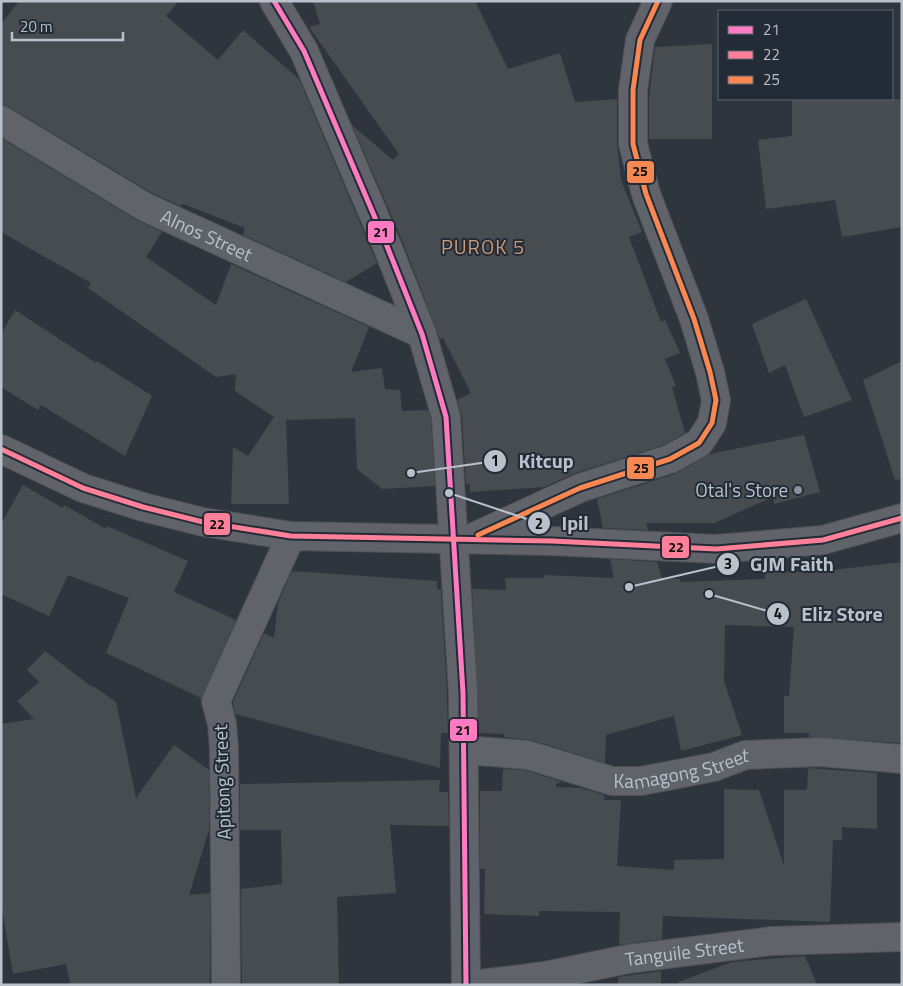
<svg xmlns="http://www.w3.org/2000/svg" width="903" height="986" viewBox="0 0 903 986" font-family="'Titillium Web',sans-serif">
  <style>
    .building { fill: #474c51 }
    .lines { fill: none; stroke-linecap: round; stroke-linejoin: round }
    .minor-casing { stroke: #4d5156; stroke-width: 30 }
    .minor { stroke: #60636a; stroke-width: 28 }
    .bus-1-casing { stroke: #222b36; stroke-width: 9 }
    .bus-2-casing { stroke: #222b36; stroke-width: 9 }
    .bus-3-casing { stroke: #222b36; stroke-width: 9 }
    .bus-1 { stroke: #fe7ac1; stroke-width: 5 }
    .bus-2 { stroke: #ff8098; stroke-width: 5 }
    .bus-3 { stroke: #f88751; stroke-width: 5 }
    .poi-dot { fill: #8a9099; stroke: #222b36; stroke-width: 2 }
    .labels { text-anchor: middle; stroke-width: 4; stroke-linejoin: round; paint-order: stroke }
    .street-label { font-size: 19px; fill: #bbc1cb; stroke: #222b36 }
    .poi-label { font-size: 19px; fill: #bbc1cb; stroke: #222b36; text-anchor: end }
    .neighbourhood-label { font-size: 20px; letter-spacing: 1px; fill: #cd9a73; stroke: #222b36 }
    .leader { fill: none; stroke: #bbc1cb; stroke-width: 2 }
    .callout-dot { fill: #bbc1cb; stroke: #222b36; stroke-width: 2 }
    .mark-label { font-size: 15px; text-anchor: middle; font-weight: bold; fill: #111 }
    .callout-label { font-size: 20px; text-anchor: middle; font-weight: bold; fill: #bbc1cb; stroke: #222b36; stroke-width: 4; stroke-linejoin: round; paint-order: stroke }
    .line-badge { stroke: #222b36; stroke-width: 2 }
    .pale-badge-label { font-size: 14px; text-anchor: middle; font-weight: bold; fill: #111 }
  </style>
  <rect width="100%" height="100%" fill="#2f353c"/>
  <g class="building">
    <path d="M19 1H179L166 16 218 60 243 30 299 79 377 263 346 282 243 235 245 228 183 204 181 206 152 193 9 107 1 104V24Z"/>
    <path d="M313 1H475L508 69 560 53 575 102 617 99V144L621 180 642 232 629 237 661 322 665 320 680 353 665 359 676 386 672 387 685 433 664 445 575 473 544 487 470 492V484H466L462 416 457 400 471 393 443 338 440 339 402 240 352 125 393 160 399 154 309 27 320 24Z"/>
    <path d="M712 44V139H649V98L655 47Z"/>
    <path d="M792 99H902V227L842 237 835 200 766 209 758 140 792 136Z"/>
    <path d="M1 138 137 220 162 232 146 257 216 305 231 264 369 327 351 372 382 368 385 389 400 390 402 411 428 410 431 420 435 486 382 489 357 469 355 418 286 420 289 504H231L233 447 248 456 274 417 235 391 236 374 216 377 88 288 91 283 1 232Z"/>
    <path d="M806 299 852 400 804 417 785 365 769 373 752 324Z"/>
    <path d="M15 310 96 363 97 361 152 396 125 456 41 405 38 410 1 387V334Z"/>
    <path d="M902 361V479L895 480 863 380Z"/>
    <path d="M804 435 820 492 774 504 773 497 714 523H646L648 530 603 528 597 499 675 474 710 454Z"/>
    <path d="M23 485 63 508 64 505 106 529 107 526 188 561 174 592 236 620 201 698 106 653 129 598 68 575 49 616 1 594V524Z"/>
    <path d="M610 559 657 562 662 578 680 579V582L765 579V572H815L902 562V743L809 737V733H784V696H789L794 627 725 625 724 681 742 735 681 751 674 716 606 735 605 763 532 740 504 737V734L479 733 472 589 506 590 505 578H545L544 575 614 578Z"/>
    <path d="M292 571 437 581V589H441L447 694 448 733H441L440 768 235 714 233 702 264 633 274 638 278 603Z"/>
    <path d="M45 651 92 687 93 686 116 702 136 798 174 745 209 770V830L189 895 210 893V985H70L66 964 13 974 1 903V724L34 719 17 701 39 682 27 670Z"/>
    <path d="M808 768 877 773V829L842 827V840H833L830 922 663 916 662 939 619 945 620 912 539 911V916L484 914 485 869H480V791H502L503 769 525 770 562 782 556 784V787L581 788 604 795V800H621L617 866 674 870V860L724 859V789L759 790 784 866V790H807Z"/>
    <path d="M440 780 439 792H448L449 826 390 825 396 893 337 897 339 985H242L241 889 282 884 281 830H240V784Z"/>
    <path d="M805 956 817 985H679L678 982 732 962Z"/>
    <path d="M661 971V985H618V977Z"/>
  </g>
  <g class="lines">
    <defs>
      <g id="minor">
        <path d="M274 1 304 51 387 246 422 334 446 417 463 693 466 985"/>
        <path id="s1" d="M1 120 145 207 422 334"/>
        <path d="M1 449 83 488 143 507 203 522 291 536 552 541 716 549 823 540 902 518"/>
        <path d="M476 536 580 488 670 459 699 443 712 423 716 400 710 372 694 319 646 194 633 144V90L640 40 658 1"/>
        <path id="s2" d="M465 750 528 755 612 781H641L714 767 745 755 820 752 902 759"/>
        <path d="M226 985 224 749 222 724 216 701 291 536"/>
        <path id="s3" d="M471 985 545 976 628 959 772 941 902 937"/>
      </g>
    </defs>
    <use href="#minor" class="minor-casing"/>
    <use href="#minor" class="minor"/>
    <defs>
      <path id="bus-1" d="M274 1 304 51 387 246 422 334 446 417 463 693 466 985"/>
      <path id="bus-2" d="M1 449 83 488 143 507 203 522 291 536 552 541 716 549 823 540 902 518"/>
      <path id="bus-3" d="M478 535 580 488 670 459 699 443 712 423 716 400 710 372 694 319 646 194 633 144V90L640 40 658 1"/>
    </defs>
    <use href="#bus-1" class="bus-1-casing"/>
    <use href="#bus-2" class="bus-2-casing"/>
    <use href="#bus-3" class="bus-3-casing"/>
    <use href="#bus-1" class="bus-1"/>
    <use href="#bus-2" class="bus-2"/>
    <use href="#bus-3" class="bus-3"/>
  </g>
  <circle class="poi-dot" cx="798" cy="490" r="5"/>
  <g class="labels">
    <g class="street-label">
      <text dy="7" stroke="none"><textPath href="#s1" startOffset="236">Alnos Street</textPath></text>
      <text dy="7" stroke="none"><textPath href="#s2" startOffset="222">Kamagong Street</textPath></text>
      <text transform="translate(222 782) rotate(-92)" y="7">Apitong Street</text>
      <text dy="7" stroke="none"><textPath href="#s3" startOffset="216">Tanguile Street</textPath></text>
    </g>
    <g class="poi-label">
      <text x="788" y="497">Otal's Store</text>
    </g>
    <g class="neighbourhood-label">
      <text x="483" y="254">PUROK 5</text>
    </g>
  </g>
  <path class="leader" d="M411 473L495 461M449 493L539 523M629 587L728 564M709 594L778 614"/>
  <g class="callout-dot">
    <circle cx="411" cy="473" r="5"/>
    <circle cx="449" cy="493" r="5"/>
    <circle cx="629" cy="587" r="5"/>
    <circle cx="709" cy="594" r="5"/>
    <circle cx="495" cy="461" r="12"/>
    <circle cx="539" cy="523" r="12"/>
    <circle cx="728" cy="564" r="12"/>
    <circle cx="778" cy="614" r="12"/>
  </g>
  <g class="mark-label">
    <text x="495" y="466">1</text>
    <text x="539" y="529">2</text>
    <text x="728" y="569">3</text>
    <text x="778" y="619">4</text>
  </g>
  <g class="callout-label">
    <text x="546" y="468">Kitcup</text>
    <text x="575" y="530">Ipil</text>
    <text x="792" y="571">GJM Faith</text>
    <text x="842" y="621">Eliz Store</text>
  </g>
  <g class="line-badge">
    <rect x="626" y="160" width="29" height="24" rx="5" fill="#f88751"/>
    <rect x="367" y="220" width="28" height="24" rx="5" fill="#fe7ac1"/>
    <rect x="626" y="456" width="29" height="24" rx="5" fill="#f88751"/>
    <rect x="203" y="512" width="28" height="24" rx="5" fill="#ff8098"/>
    <rect x="661" y="535" width="29" height="24" rx="5" fill="#ff8098"/>
    <rect x="449" y="718" width="29" height="24" rx="5" fill="#fe7ac1"/>
  </g>
  <g class="pale-badge-label">
    <text x="640" y="176">25</text>
    <text x="381" y="237">21</text>
    <text x="641" y="473">25</text>
    <text x="217" y="529">22</text>
    <text x="676" y="552">22</text>
    <text x="463" y="735">21</text>
  </g>
  <rect width="903" height="986" fill="none" stroke="#bbc1cb" stroke-width="5"/>
  <rect x="718" y="10" width="175" height="90" fill="#222b36" stroke="#5f6772"/>
  <rect x="728" y="26" width="25" height="8" fill="#fe7ac1" stroke="#5f6772"/>
  <text x="763" y="35" font-size="15" fill="#bbc1cb">21</text>
  <rect x="728" y="51" width="25" height="8" fill="#ff8098" stroke="#5f6772"/>
  <text x="763" y="60" font-size="15" fill="#bbc1cb">22</text>
  <rect x="728" y="76" width="25" height="8" fill="#f88751" stroke="#5f6772"/>
  <text x="763" y="85" font-size="15" fill="#bbc1cb">25</text>
  <path d="M12 32v8h111v-8" fill="none" stroke="#bbc1cb" stroke-width="2.5"/>
  <text x="20" y="32" font-size="15" fill="#bbc1cb" stroke="#222b36" stroke-width="4" paint-order="stroke">20 m</text>
</svg>
